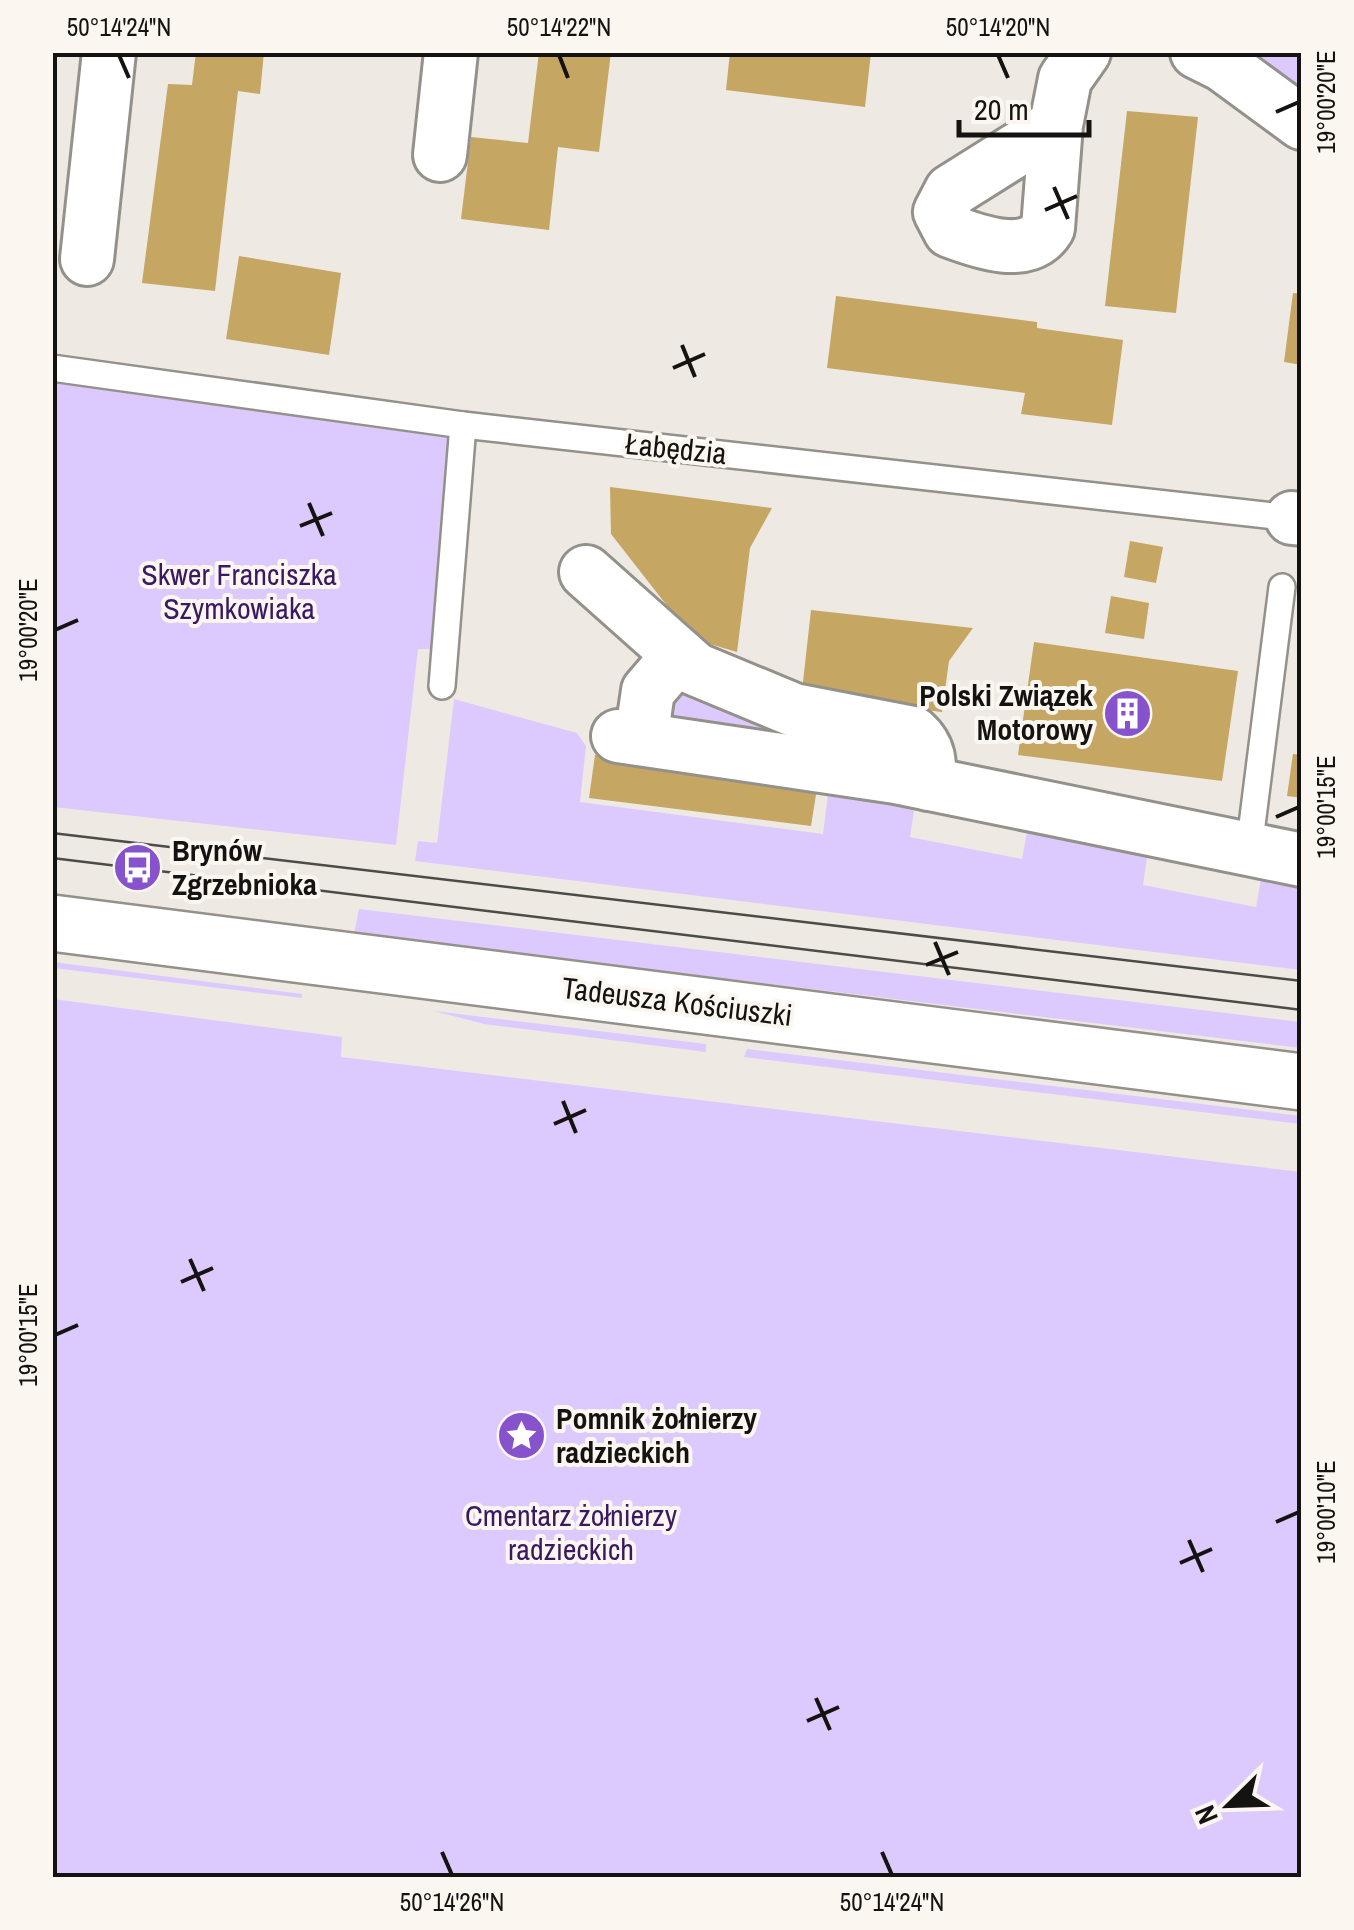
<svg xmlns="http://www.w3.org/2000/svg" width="1354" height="1930" viewBox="0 0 1354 1930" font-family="'Archivo Narrow',sans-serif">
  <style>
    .green { fill: #dccaff }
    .building { fill: #c5a662 }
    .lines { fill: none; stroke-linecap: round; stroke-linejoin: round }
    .lane-casing { stroke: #94918a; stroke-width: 30 }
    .street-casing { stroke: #94918a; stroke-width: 58 }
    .secondary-casing { stroke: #94918a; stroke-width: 60 }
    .lane { stroke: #fff; stroke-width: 25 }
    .street { stroke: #fff; stroke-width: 52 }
    .secondary { stroke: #fff; stroke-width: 55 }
    .tram { stroke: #4c4b47; stroke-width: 2.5 }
    .ticks { fill: none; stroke: #141311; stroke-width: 4 }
    .labels { text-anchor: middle; stroke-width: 8; stroke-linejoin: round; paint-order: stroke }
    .street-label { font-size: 30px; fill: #141311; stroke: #fbf7f0 }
    .park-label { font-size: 30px; fill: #3b1863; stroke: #fbf7f0 }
    .poi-label { font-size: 30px; font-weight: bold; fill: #141311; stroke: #fbf7f0; text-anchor: start }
    .neatline { fill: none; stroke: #141311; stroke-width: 4 }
    .ticks-label { font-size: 25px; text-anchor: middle; fill: #141311 }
  </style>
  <rect width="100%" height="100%" fill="#eeeae3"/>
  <g class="green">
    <path d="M1230 53H1301V107Z"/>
    <path d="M53 378 453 432 433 649H418L396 845 53 807Z"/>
    <path d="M679 687 904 749 667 721 666 706Z"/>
    <path d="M454 699 577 733 586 746 580 802 823 834 830 778 915 804 910 837 1022 859 1028 827 1148 851 1143 885 1256 907 1262 873 1301 881V970L415 861 418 841 437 843Z"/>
    <path d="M359 909 1301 1022V1048L354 934Z"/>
    <path d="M53 962 302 994V998L53 968Z"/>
    <path d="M53 999 342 1037 341 1057 1301 1172V1877H53Z"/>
    <path d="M434 1011 706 1044V1052L484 1024Z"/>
    <path d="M747 1049 1301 1116V1124L744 1057Z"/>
  </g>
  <g class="building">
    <path d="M196 52H264L260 94 238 91 215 291 142 283 168 84 192 85Z"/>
    <path d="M539 52H611L599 152 558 147 549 230 461 219 471 137 528 143Z"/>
    <path d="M730 52H871L865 107 726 90Z"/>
    <path d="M1127 111 1198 117 1176 313 1105 306Z"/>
    <path d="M239 256 341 273 329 355 226 339Z"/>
    <path d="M1293 293 1302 294V365L1284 362Z"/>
    <path d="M836 296 1037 322V328L1123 340 1112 425 1021 414 1025 393 827 368Z"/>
    <path d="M610 487 772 508 750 548 737 652 693 639 611 534Z"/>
    <path d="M1130 541 1163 547 1156 583 1124 577Z"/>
    <path d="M1111 596 1149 603 1144 639 1105 633Z"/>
    <path d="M811 610 973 628 949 661 942 712 816 697 802 691Z"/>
    <path d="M1034 642 1238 671 1222 781 1018 755Z"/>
    <path d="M1293 754 1302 755V798L1287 796Z"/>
    <path d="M595 755 818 782 811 826 589 798Z"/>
  </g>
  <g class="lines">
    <defs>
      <g id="lane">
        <path d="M52 368 463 425 1292 518"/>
        <path d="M442 686 463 425"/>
        <path d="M1249 849 1282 587"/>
      </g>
      <g id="street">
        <path d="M1197 52 1223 65 1302 123"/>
        <path d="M1056 125 951 191 940 212 950 231C979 242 1029 260 1048 228L1056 125 1065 79 1084 52"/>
        <path d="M440 155 451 52"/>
        <path d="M87 259 109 52"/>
        <path d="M1292 518 1302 519"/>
        <path d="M586 572 695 669 794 710 913 733C930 748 930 763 929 784"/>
        <path d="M618 736 896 777 1302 860"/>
        <path d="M641 739 648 691 679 655"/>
      </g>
      <path id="secondary" d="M52 923 1302 1082"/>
    </defs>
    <use href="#lane" class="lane-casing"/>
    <use href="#street" class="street-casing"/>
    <use href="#secondary" class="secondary-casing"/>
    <use href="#lane" class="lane"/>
    <use href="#street" class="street"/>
    <use href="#secondary" class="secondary"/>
    <g class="tram">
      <path d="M52 833 1302 981"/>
      <path d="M52 858 1302 1010"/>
    </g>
  </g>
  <path class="ticks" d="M119 55 129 78M559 55 568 78M998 55 1008 78M1276 112 1299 102M1054 187 1068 219M1045 210 1077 196M682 345 695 377M673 368 705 354M309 503 323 536M300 526 332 513M55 630 78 620M1276 817 1299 807M935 942 949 975M926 965 958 952M563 1101 576 1133M554 1124 586 1110M190 1259 204 1291M181 1282 213 1268M55 1335 78 1325M1276 1522 1299 1512M1189 1540 1203 1572M1180 1563 1212 1549M816 1698 830 1730M807 1721 839 1707M442 1852 452 1875M882 1852 892 1875"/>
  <defs>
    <symbol id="building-disc" viewBox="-11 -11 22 22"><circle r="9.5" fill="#8653cc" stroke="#fbf7f0"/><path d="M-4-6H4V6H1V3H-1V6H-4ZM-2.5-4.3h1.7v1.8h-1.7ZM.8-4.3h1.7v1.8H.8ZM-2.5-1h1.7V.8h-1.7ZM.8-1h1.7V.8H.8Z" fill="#fff"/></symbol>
    <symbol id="bus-disc" viewBox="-11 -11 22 22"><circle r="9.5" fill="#8653cc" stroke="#fbf7f0"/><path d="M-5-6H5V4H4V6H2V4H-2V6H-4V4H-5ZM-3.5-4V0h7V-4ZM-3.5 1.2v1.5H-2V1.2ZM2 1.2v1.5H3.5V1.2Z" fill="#fff"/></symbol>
    <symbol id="sight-disc" viewBox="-11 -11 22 22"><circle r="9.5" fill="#8653cc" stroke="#fbf7f0"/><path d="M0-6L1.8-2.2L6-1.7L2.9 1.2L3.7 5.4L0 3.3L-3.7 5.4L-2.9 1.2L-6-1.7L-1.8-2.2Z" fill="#fff"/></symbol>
  </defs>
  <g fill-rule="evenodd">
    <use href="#building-disc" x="1100" y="686" width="55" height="55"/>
    <use href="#bus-disc" x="110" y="840" width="55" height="55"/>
    <use href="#sight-disc" x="494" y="1408" width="55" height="55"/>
  </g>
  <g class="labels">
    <g class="street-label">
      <text transform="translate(676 449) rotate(6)" y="10">Łabędzia</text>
      <text transform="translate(677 1002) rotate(7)" y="10">Tadeusza Kościuszki</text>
    </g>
    <g class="park-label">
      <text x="239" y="585">Skwer Franciszka<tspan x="239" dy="34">Szymkowiaka</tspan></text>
      <text x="571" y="1526">Cmentarz żołnierzy<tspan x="571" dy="34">radzieckich</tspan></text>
    </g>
    <g class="poi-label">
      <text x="1093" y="706" text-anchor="end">Polski Związek<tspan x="1093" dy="34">Motorowy</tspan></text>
      <text x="172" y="861">Brynów<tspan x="172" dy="34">Zgrzebnioka</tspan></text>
      <text x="556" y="1429">Pomnik żołnierzy<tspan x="556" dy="34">radzieckich</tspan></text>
    </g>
  </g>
  <rect width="1354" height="1930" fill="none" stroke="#fbf7f0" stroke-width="110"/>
  <g transform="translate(1229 1805) rotate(247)" stroke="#fbf7f0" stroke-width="8" paint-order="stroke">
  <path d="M0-8L18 38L0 25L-18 38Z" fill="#141311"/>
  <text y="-15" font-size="28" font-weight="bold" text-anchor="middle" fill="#141311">N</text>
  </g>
  <path d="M959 120v15h130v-15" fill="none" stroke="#141311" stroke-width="5"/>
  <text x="974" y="120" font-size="30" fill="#141311" stroke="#fbf7f0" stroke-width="8" paint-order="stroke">20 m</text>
  <rect x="55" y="55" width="1244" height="1820" class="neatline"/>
  <g class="ticks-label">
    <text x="119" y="36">50°14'24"N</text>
    <text x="559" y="36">50°14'22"N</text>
    <text x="998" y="36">50°14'20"N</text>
    <text transform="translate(1326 102) rotate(-90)" y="9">19°00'20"E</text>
    <text transform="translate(28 630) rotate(-90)" y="9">19°00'20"E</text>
    <text transform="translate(1326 807) rotate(-90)" y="9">19°00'15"E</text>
    <text transform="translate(28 1335) rotate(-90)" y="9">19°00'15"E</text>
    <text transform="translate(1326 1512) rotate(-90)" y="9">19°00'10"E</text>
    <text x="452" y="1911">50°14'26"N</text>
    <text x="892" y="1911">50°14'24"N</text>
  </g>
</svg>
